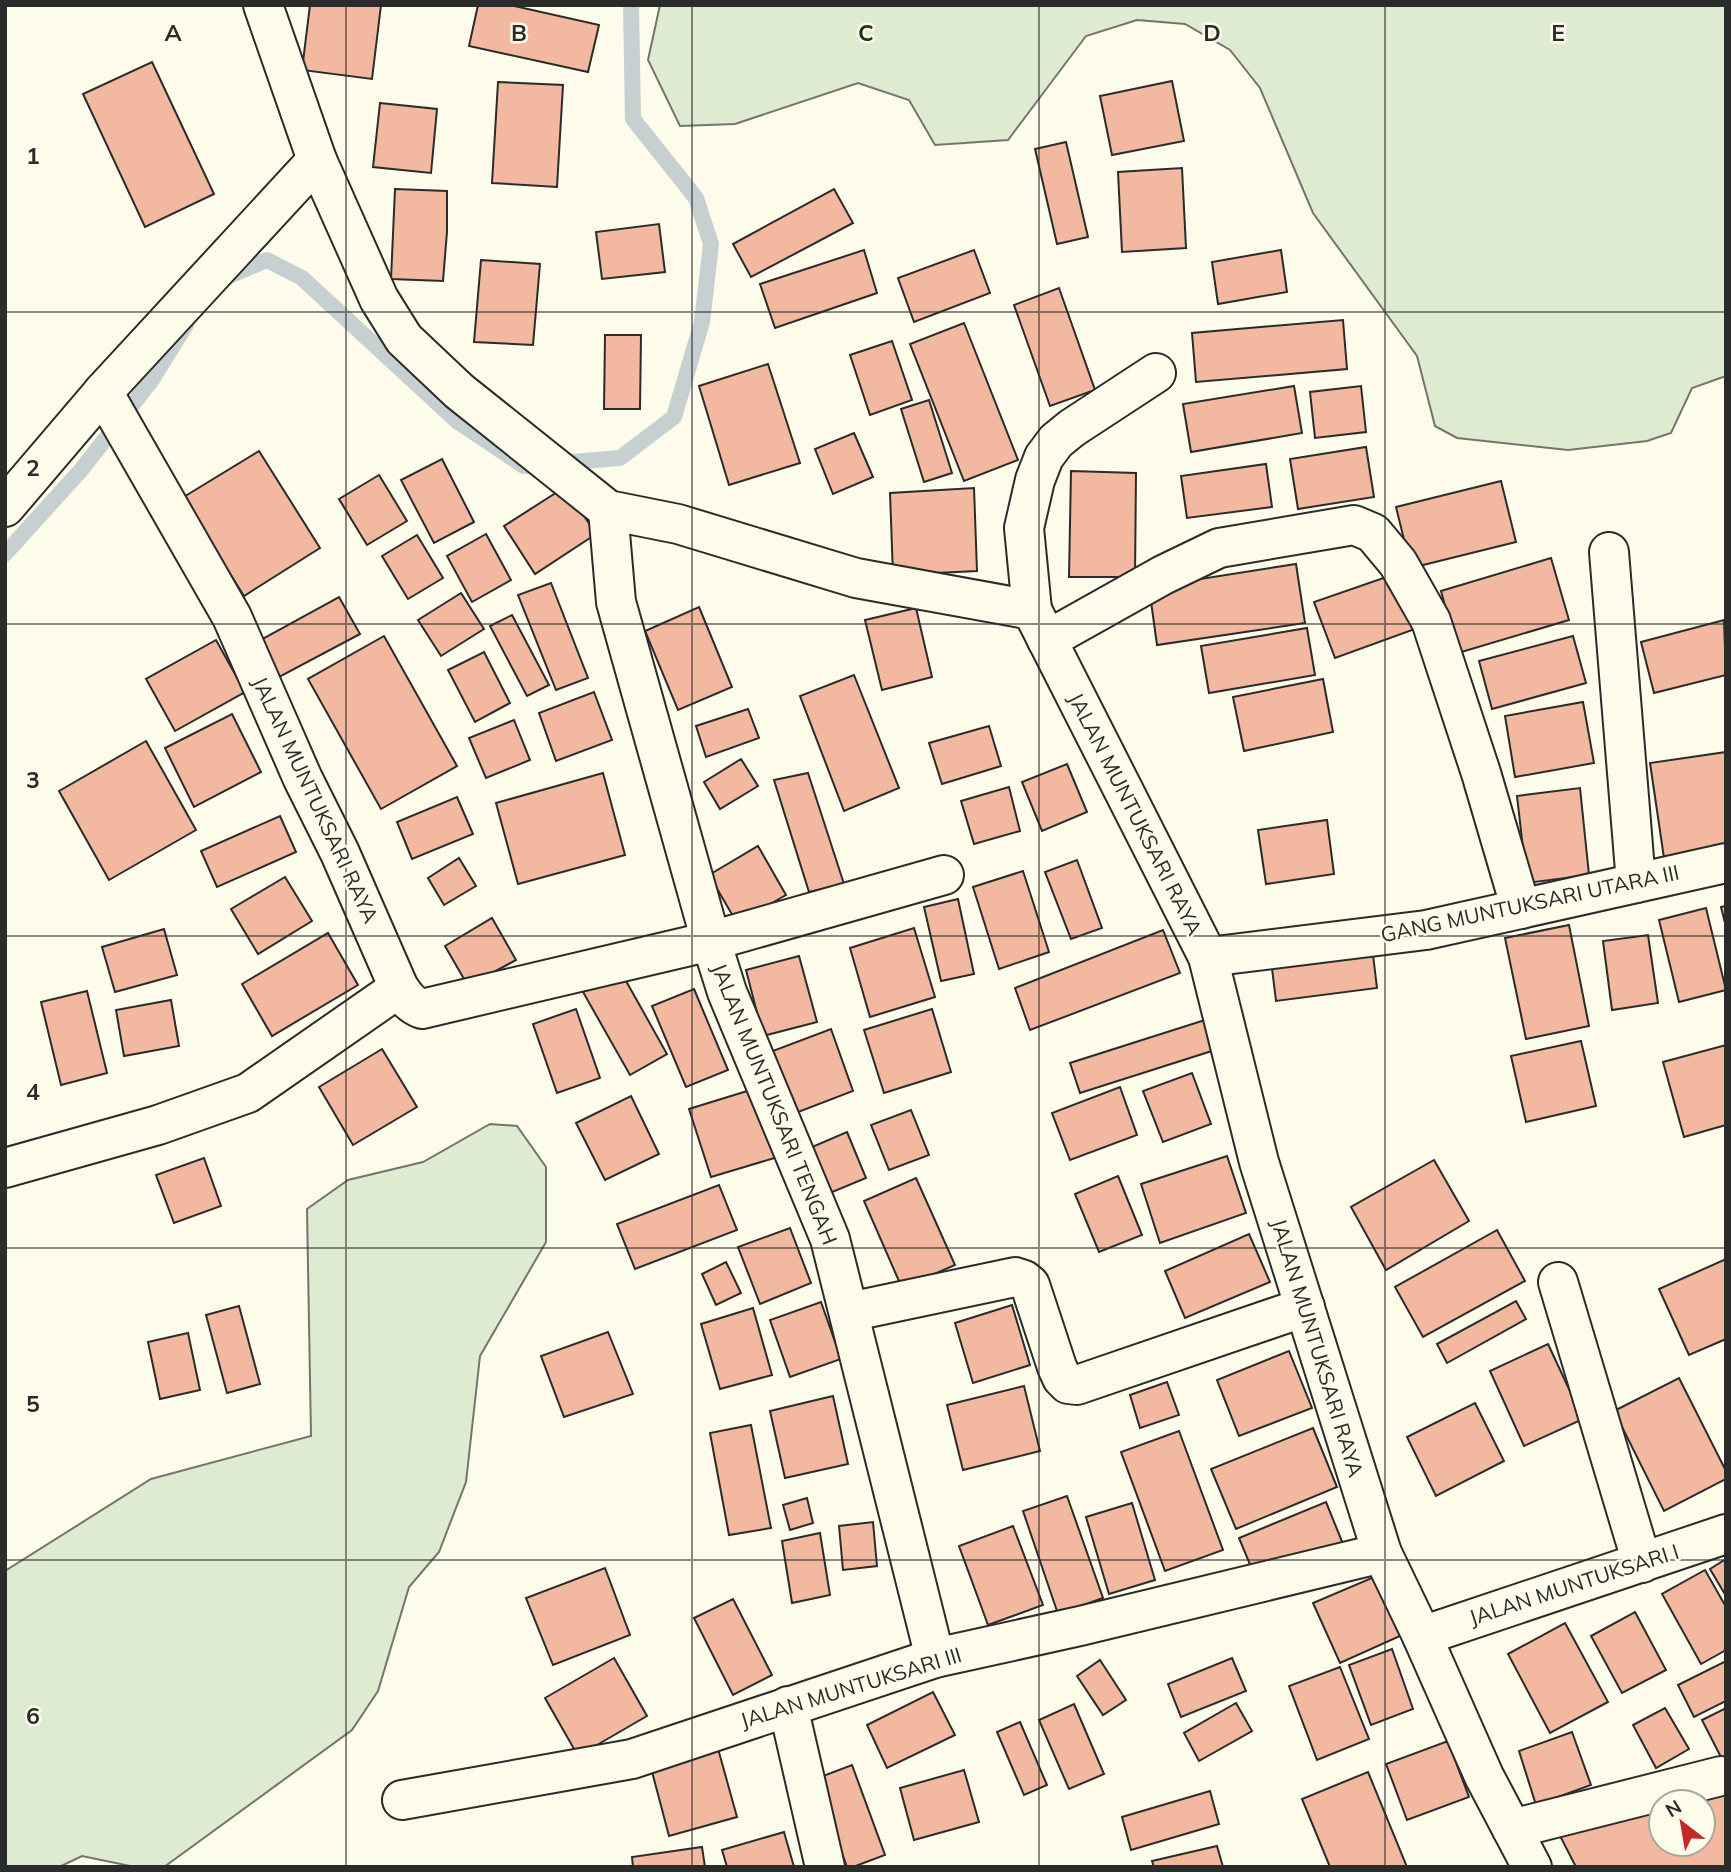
<svg xmlns="http://www.w3.org/2000/svg" width="1731" height="1872" viewBox="0 0 1731 1872" font-family="Mulish,sans-serif">
  <style>
    .green { fill: #deebd1; stroke: #74746e; stroke-width: 2 }
    .lines { fill: none; stroke-linecap: round; stroke-linejoin: round }
    .stream { stroke: #c7d0d0; stroke-width: 16 }
    .building { fill: #f2b8a0; stroke: #2b2b2b; stroke-width: 2; fill-rule: evenodd }
    .street-casing { stroke: #2b2b2b; stroke-width: 42 }
    .street { stroke: #fdfbea; stroke-width: 38 }
    .grid { fill: none; stroke: #2b2b2b; stroke-width: 2; stroke-opacity: 0.55 }
    .labels { text-anchor: middle; stroke-width: 5; stroke-linejoin: round; paint-order: stroke }
    .street-label { font-size: 21px; fill: #2b2b2b; stroke: #fdfbea }
    .grid-label { font-size: 23px; text-anchor: middle; font-weight: bold; fill: #2b2b2b; stroke: #fdfbea; stroke-width: 5; stroke-linejoin: round; paint-order: stroke }
  </style>
  <rect width="100%" height="100%" fill="#fdfbea"/>
  <g class="green">
    <path d="M660 5H1726V376L1692 388 1671 433 1647 441 1568 450 1457 438 1435 426 1417 356 1313 213 1260 88 1230 50 1185 24 1137 20 1086 36 1008 140 935 145 909 100 858 83 735 124 680 126 648 60Z"/>
    <path d="M490 1124 517 1126 546 1167V1242L480 1356 466 1482 439 1552 409 1587 378 1691 352 1730 164 1867H135L82 1856 59 1867H5V1571L151 1479 311 1436 307 1209 348 1180 423 1162Z"/>
  </g>
  <g class="lines">
    <g class="stream">
      <path d="M224 278 267 260 302 278 457 421 524 466H530"/>
      <path d="M559 463 620 458 674 417 702 322 711 244 696 198 633 119 631 5"/>
      <path d="M5 554 81 470 151 381 186 325"/>
    </g>
  </g>
  <g class="building">
    <path d="M310 5H381L372 79 302 70Z"/>
    <path d="M478 5H510L599 25 588 72 469 46Z"/>
    <path d="M152 62 214 194 145 227 83 94Z"/>
    <path d="M1172 81 1184 141 1112 155 1100 96Z"/>
    <path d="M498 82 563 85 557 187 492 183Z"/>
    <path d="M380 103 437 109 431 173 373 167Z"/>
    <path d="M1066 142 1088 237 1057 244 1035 149Z"/>
    <path d="M1182 168 1186 248 1122 252 1118 172Z"/>
    <path d="M395 189 447 191V232L443 281 391 279Z"/>
    <path d="M834 189 853 223 751 277 733 244Z"/>
    <path d="M659 224 665 272 602 279 596 232Z"/>
    <path d="M864 250 877 293 775 328 760 284Z"/>
    <path d="M974 250 990 293 914 322 898 278Z"/>
    <path d="M1281 250 1287 292 1218 304 1212 262Z"/>
    <path d="M481 260 540 264 533 345 474 342Z"/>
    <path d="M1059 288 1095 390 1050 406 1014 305Z"/>
    <path d="M1343 320 1347 369 1196 382 1192 333Z"/>
    <path d="M964 323 1018 460 964 481 910 344Z"/>
    <path d="M605 335H641L640 409H604Z"/>
    <path d="M892 341 912 400 870 415 850 355Z"/>
    <path d="M768 364 800 463 729 485 699 386Z"/>
    <path d="M1294 386 1302 433 1191 452 1183 404Z"/>
    <path d="M1361 386 1366 432 1315 438 1310 392Z"/>
    <path d="M929 400 952 473 924 482 901 409Z"/>
    <path d="M854 433 873 477 833 494 815 449Z"/>
    <path d="M1366 447 1374 497 1298 509 1290 459Z"/>
    <path d="M259 451 320 548 244 596 182 498Z"/>
    <path d="M442 459 474 522 434 543 401 480Z"/>
    <path d="M1266 464 1272 507 1187 518 1181 476Z"/>
    <path d="M1071 471 1136 473 1135 577H1069Z"/>
    <path d="M379 475 407 521 367 545 339 499Z"/>
    <path d="M1501 481 1516 542 1411 568 1396 507Z"/>
    <path d="M565 487 596 534 535 574 504 526Z"/>
    <path d="M974 488 977 571 893 575 890 493Z"/>
    <path d="M486 534 511 580 472 602 447 556Z"/>
    <path d="M417 535 443 578 408 599 382 556Z"/>
    <path d="M1551 558 1569 620 1458 653 1441 591Z"/>
    <path d="M1296 564 1305 623 1157 645 1149 587Z"/>
    <path d="M1395 574 1415 629 1335 658 1314 602Z"/>
    <path d="M551 583 588 678 556 690 518 595Z"/>
    <path d="M461 593 484 629 441 656 418 620Z"/>
    <path d="M339 597 360 634 266 684 246 648Z"/>
    <path d="M699 607 732 687 678 710 645 631Z"/>
    <path d="M916 608 932 677 882 690 865 620Z"/>
    <path d="M512 615 549 685 527 696 490 626Z"/>
    <path d="M1724 620 1726 675 1654 693 1641 642Z"/>
    <path d="M1307 628 1315 675 1209 693 1201 646Z"/>
    <path d="M384 636 457 766 381 809 308 679Z"/>
    <path d="M1573 636 1586 683 1492 709 1479 661Z"/>
    <path d="M216 640 245 692 175 731 146 679Z"/>
    <path d="M484 652 510 703 475 722 448 670Z"/>
    <path d="M854 675 899 788 844 811 800 696Z"/>
    <path d="M1323 679 1333 732 1244 751 1233 697Z"/>
    <path d="M594 692 612 740 556 761 539 713Z"/>
    <path d="M1583 702 1594 763 1515 777 1505 716Z"/>
    <path d="M748 709 759 738 706 757 696 726Z"/>
    <path d="M232 714 261 772 194 807 165 748Z"/>
    <path d="M514 720 530 760 486 778 469 738Z"/>
    <path d="M989 726 1001 766 942 784 929 743Z"/>
    <path d="M146 741 196 830 109 880 59 791Z"/>
    <path d="M1726 752V849L1664 858 1650 763Z"/>
    <path d="M741 759 758 786 720 809 704 782Z"/>
    <path d="M1067 764 1087 812 1042 831 1022 782Z"/>
    <path d="M603 773 625 855 518 884 496 803Z"/>
    <path d="M808 773 844 884 809 892 774 780Z"/>
    <path d="M1009 787 1020 831 974 844 961 801Z"/>
    <path d="M1580 788 1589 875 1527 883 1517 796Z"/>
    <path d="M457 797 473 834 412 859 397 822Z"/>
    <path d="M280 816 296 852 217 887 201 851Z"/>
    <path d="M1327 820 1334 874 1266 884 1258 830Z"/>
    <path d="M758 846 786 895 737 923 709 875Z"/>
    <path d="M459 858 476 886 444 905 428 878Z"/>
    <path d="M1077 860 1102 928 1071 939 1045 872Z"/>
    <path d="M1023 871 1049 952 999 969 973 887Z"/>
    <path d="M285 877 312 921 258 954 231 909Z"/>
    <path d="M958 899 974 974 941 981 924 907Z"/>
    <path d="M1726 906V927L1721 907Z"/>
    <path d="M1706 908 1726 990 1679 1002 1659 920Z"/>
    <path d="M492 918 516 960 468 986 445 946Z"/>
    <path d="M1569 925 1589 1026 1526 1039 1505 938Z"/>
    <path d="M914 928 935 997 870 1017 850 948Z"/>
    <path d="M164 929 177 975 115 992 102 947Z"/>
    <path d="M1163 930 1180 973 1030 1030 1015 988Z"/>
    <path d="M328 933 358 985 272 1036 242 984Z"/>
    <path d="M1648 935 1658 1003 1612 1010 1603 941Z"/>
    <path d="M1371 938 1377 988 1276 1001 1270 952Z"/>
    <path d="M799 956 817 1022 763 1036 746 970Z"/>
    <path d="M621 972 667 1054 630 1075 583 992Z"/>
    <path d="M694 989 728 1070 686 1087 652 1006Z"/>
    <path d="M87 991 107 1073 61 1085 41 1002Z"/>
    <path d="M171 1000 179 1046 124 1056 116 1010Z"/>
    <path d="M576 1009 600 1078 557 1093 533 1024Z"/>
    <path d="M932 1009 951 1072 884 1093 864 1030Z"/>
    <path d="M1208 1019 1218 1049 1080 1093 1070 1063Z"/>
    <path d="M831 1029 853 1091 793 1114 770 1052Z"/>
    <path d="M1581 1041 1596 1106 1526 1122 1511 1056Z"/>
    <path d="M1726 1045V1125L1684 1137 1663 1062Z"/>
    <path d="M382 1049 417 1107 353 1145 319 1087Z"/>
    <path d="M1192 1073 1211 1124 1163 1142 1143 1091Z"/>
    <path d="M760 1087 781 1156 711 1177 689 1109Z"/>
    <path d="M1120 1087 1137 1135 1070 1160 1052 1113Z"/>
    <path d="M631 1096 659 1154 605 1180 576 1123Z"/>
    <path d="M911 1110 929 1155 889 1170 871 1125Z"/>
    <path d="M847 1132 866 1178 830 1193 812 1147Z"/>
    <path d="M1227 1156 1246 1213 1160 1243 1141 1184Z"/>
    <path d="M204 1158 221 1206 174 1223 156 1175Z"/>
    <path d="M1434 1160 1469 1221 1386 1270 1351 1207Z"/>
    <path d="M1118 1176 1142 1235 1099 1252 1075 1194Z"/>
    <path d="M916 1178 955 1265 902 1288 864 1201Z"/>
    <path d="M719 1185 737 1230 635 1269 617 1224Z"/>
    <path d="M790 1228 811 1283 760 1304 738 1247Z"/>
    <path d="M1497 1230 1525 1281 1423 1337 1395 1287Z"/>
    <path d="M1249 1234 1270 1282 1185 1318 1165 1271Z"/>
    <path d="M1726 1259V1339L1689 1355 1659 1289Z"/>
    <path d="M726 1262 741 1293 716 1305 702 1274Z"/>
    <path d="M1516 1301 1526 1319 1447 1363 1437 1344Z"/>
    <path d="M821 1302 841 1359 790 1377 770 1320Z"/>
    <path d="M1012 1305 1030 1365 973 1383 955 1323Z"/>
    <path d="M239 1306 260 1384 227 1393 206 1315Z"/>
    <path d="M753 1308 772 1375 720 1389 701 1324Z"/>
    <path d="M608 1332 633 1394 564 1417 541 1356Z"/>
    <path d="M188 1333 200 1390 160 1399 148 1342Z"/>
    <path d="M1548 1344 1583 1419 1524 1446 1490 1371Z"/>
    <path d="M1289 1351 1312 1408 1239 1436 1217 1380Z"/>
    <path d="M1679 1378 1726 1471V1479L1664 1511 1614 1411Z"/>
    <path d="M1167 1382 1179 1415 1140 1428 1130 1395Z"/>
    <path d="M1024 1386 1040 1451 963 1470 947 1405Z"/>
    <path d="M833 1396 848 1464 785 1478 770 1411Z"/>
    <path d="M1475 1403 1504 1461 1436 1496 1407 1437Z"/>
    <path d="M751 1425 771 1528 729 1535 710 1433Z"/>
    <path d="M1313 1428 1337 1487 1236 1529 1211 1469Z"/>
    <path d="M1179 1431 1223 1550 1165 1571 1121 1452Z"/>
    <path d="M1067 1496 1103 1598 1058 1614 1023 1511Z"/>
    <path d="M807 1498 813 1523 790 1530 783 1505Z"/>
    <path d="M1326 1502 1343 1544 1256 1579 1239 1538Z"/>
    <path d="M1132 1503 1155 1580 1109 1594 1086 1517Z"/>
    <path d="M873 1522 877 1566 843 1570 839 1526Z"/>
    <path d="M1013 1526 1043 1605 988 1625 959 1546Z"/>
    <path d="M820 1533 830 1595 792 1603 782 1541Z"/>
    <path d="M1726 1559V1596L1710 1569Z"/>
    <path d="M605 1568 630 1635 553 1665 526 1598Z"/>
    <path d="M1705 1570 1726 1607V1650L1701 1664 1662 1594Z"/>
    <path d="M1374 1577 1400 1636 1340 1663 1313 1603Z"/>
    <path d="M733 1599 772 1675 733 1695 694 1618Z"/>
    <path d="M1635 1612 1666 1670 1622 1693 1591 1636Z"/>
    <path d="M1565 1623 1608 1702 1550 1733 1508 1654Z"/>
    <path d="M1392 1649 1413 1709 1371 1725 1349 1665Z"/>
    <path d="M614 1658 647 1716 578 1756 545 1698Z"/>
    <path d="M1232 1658 1246 1691 1181 1717 1168 1684Z"/>
    <path d="M1100 1660 1126 1700 1103 1715 1077 1676Z"/>
    <path d="M1726 1661V1701L1694 1717 1678 1685Z"/>
    <path d="M1340 1667 1369 1739 1317 1760 1289 1686Z"/>
    <path d="M933 1692 955 1735 887 1768 867 1725Z"/>
    <path d="M1236 1703 1252 1731 1199 1761 1184 1733Z"/>
    <path d="M1074 1704 1104 1774 1069 1789 1039 1720Z"/>
    <path d="M1665 1708 1689 1749 1656 1768 1633 1725Z"/>
    <path d="M1726 1708V1767L1702 1720Z"/>
    <path d="M1020 1722 1047 1785 1024 1795 997 1732Z"/>
    <path d="M1572 1732 1591 1785 1536 1805 1519 1751Z"/>
    <path d="M1448 1741 1469 1797 1407 1820 1386 1764Z"/>
    <path d="M717 1745 737 1817 669 1836 650 1764Z"/>
    <path d="M852 1765 885 1855 853 1867H847L815 1779Z"/>
    <path d="M964 1770 979 1822 914 1840 900 1788Z"/>
    <path d="M1368 1772 1407 1867H1330L1302 1799Z"/>
    <path d="M1726 1786V1867H1576L1557 1830 1613 1816 1612 1807ZM1661 1802H1703V1844H1661Z"/>
    <path d="M1210 1791 1219 1824 1131 1850 1122 1817Z"/>
    <path d="M784 1832 794 1867H727L722 1850Z"/>
    <path d="M1217 1846 1223 1867H1154L1152 1861Z"/>
    <path d="M702 1847 705 1867H633L632 1857Z"/>
  </g>
  <g class="lines">
    <defs>
      <g id="street">
        <path d="M263 5 317 160 379 299 404 339 459 391 608 510 678 524 856 578 1032 610 1208 957 1259 1162 1382 1553 1422 1636 1484 1776 1532 1867"/>
        <path d="M317 160 103 392 232 617 303 779 340 853 399 988C406 998 411 1005 422 1009L711 941 944 875"/>
        <path d="M5 507 103 392"/>
        <path d="M608 510 616 602 711 941 727 992 830 1239 935 1658"/>
        <path d="M1609 552 1636 883"/>
        <path d="M1032 610 1024 528 1035 480 1044 457 1056 441 1072 428 1156 373"/>
        <path d="M1047 640 1163 575 1219 548 1354 525 1373 533 1398 563 1431 621 1481 773 1521 909"/>
        <path d="M1208 957 1426 930 1726 863"/>
        <path d="M5 1168 158 1125 248 1093 399 988"/>
        <path d="M1558 1282 1642 1563"/>
        <path d="M849 1312 1015 1277 1024 1280 1030 1285 1057 1367 1062 1378 1068 1384 1077 1385 1305 1307"/>
        <path d="M1422 1636 1726 1534"/>
        <path d="M788 1706 825 1867"/>
        <path d="M402 1800 632 1759 935 1658 1080 1626 1382 1553"/>
        <path d="M1512 1829 1721 1776"/>
      </g>
    </defs>
    <use href="#street" class="street-casing"/>
    <use href="#street" class="street"/>
  </g>
  <path class="grid" d="M346 5V1867M692 5V1867M1039 5V1867M1385 5V1867M5 312H1726M5 624H1726M5 936H1726M5 1248H1726M5 1560H1726"/>
  <g class="labels">
    <g class="street-label">
      <text transform="translate(315 800) rotate(65)" y="7">JALAN MUNTUKSARI RAYA</text>
      <text transform="translate(1135 814) rotate(63)" y="7">JALAN MUNTUKSARI RAYA</text>
      <text transform="translate(1530 904) rotate(-12)" y="7">GANG MUNTUKSARI UTARA III</text>
      <text transform="translate(774 1104) rotate(68)" y="7">JALAN MUNTUKSARI TENGAH</text>
      <text transform="translate(1317 1348) rotate(73)" y="7">JALAN MUNTUKSARI RAYA</text>
      <text transform="translate(1574 1585) rotate(-18)" y="7">JALAN MUNTUKSARI I</text>
      <text transform="translate(851 1688) rotate(-17)" y="7">JALAN MUNTUKSARI III</text>
    </g>
  </g>
  <g class="grid-label">
    <text x="173" y="41">A</text>
    <text x="519" y="41">B</text>
    <text x="866" y="41">C</text>
    <text x="1212" y="41">D</text>
    <text x="1558" y="41">E</text>
    <text x="33" y="164">1</text>
    <text x="33" y="476">2</text>
    <text x="33" y="788">3</text>
    <text x="33" y="1100">4</text>
    <text x="33" y="1412">5</text>
    <text x="33" y="1724">6</text>
  </g>
  <rect width="1731" height="1872" fill="none" stroke="#2b2b2b" stroke-width="14"/>
  <g transform="translate(1682 1823) rotate(329)"><circle r="33" fill="#fdfbea" stroke="#a9a89e" stroke-width="2"/>
  <path d="M0-5L12 26L0 18L-12 26Z" fill="#c62828"/>
  <text y="-10" font-size="19" font-weight="bold" text-anchor="middle" fill="#2b2b2b">N</text>
  </g>
</svg>
